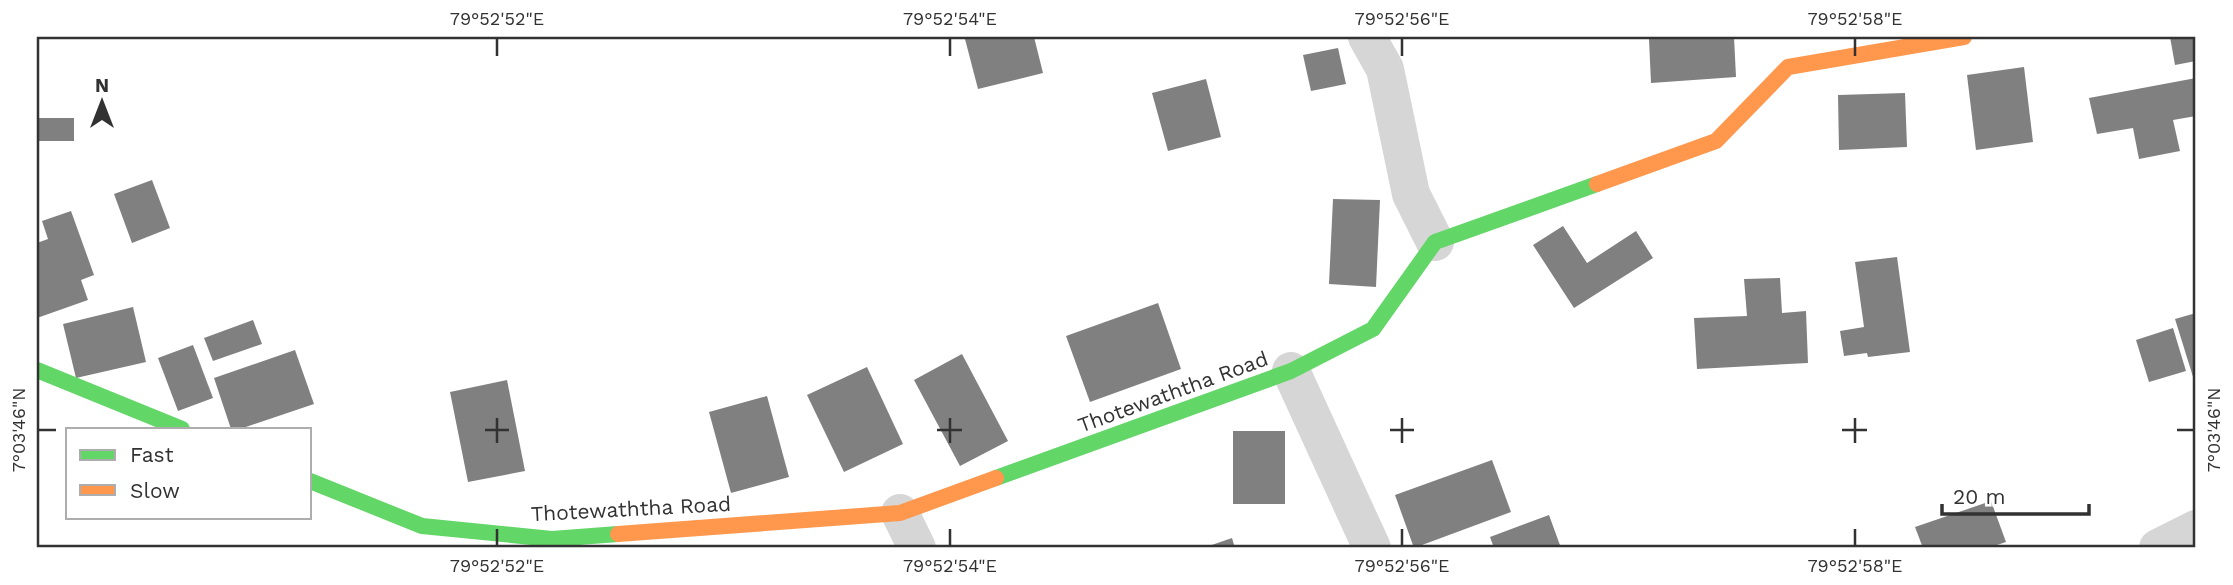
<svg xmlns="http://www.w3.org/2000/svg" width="2233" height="585" viewBox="0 0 2233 585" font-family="'Work Sans',sans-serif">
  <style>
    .building { fill: #808080 }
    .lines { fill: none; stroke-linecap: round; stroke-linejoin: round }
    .street { stroke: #d6d6d6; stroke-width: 38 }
    .fast { stroke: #63d668; stroke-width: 16 }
    .slow { stroke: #ff974d; stroke-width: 16 }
    .ticks { fill: none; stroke: #323232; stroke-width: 2.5 }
    .labels { text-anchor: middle; stroke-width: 7; stroke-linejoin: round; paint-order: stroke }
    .street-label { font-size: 21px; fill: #323232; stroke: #fff }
    .neatline { fill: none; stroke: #323232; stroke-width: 2.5 }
    .ticks-label { font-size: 18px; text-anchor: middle; fill: #323232 }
  </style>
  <rect width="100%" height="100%" fill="#fff"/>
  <g class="building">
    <path d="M973 37H1034L1043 73 978 89 965 39Z"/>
    <path d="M1679 37H1734L1736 77 1651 83 1649 39Z"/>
    <path d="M2170 37H2196V61L2175 65Z"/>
    <path d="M1338 48 1346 84 1311 91 1303 55Z"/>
    <path d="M2024 67 2033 142 1976 150 1967 75Z"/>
    <path d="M2196 78V116L2173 120 2180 151 2139 159 2133 128 2097 134 2089 98Z"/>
    <path d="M1206 79 1221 137 1168 151 1152 93Z"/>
    <path d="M1905 93 1907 147 1839 150 1838 95Z"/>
    <rect x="37" y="118" width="37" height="23"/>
    <path d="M152 180 170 228 132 243 114 194Z"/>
    <path d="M1333 199 1380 200 1376 287 1329 284Z"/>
    <path d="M71 211 94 275 81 280 88 300 37 318V243L48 239 42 221Z"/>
    <path d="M1563 226 1587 263 1636 231 1653 258 1574 308 1533 245Z"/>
    <path d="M1897 257 1910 352 1868 357 1867 353 1844 356 1840 331 1864 327 1855 262Z"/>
    <path d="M1780 278 1782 313 1806 311 1808 363 1697 369 1694 318 1747 316 1744 279Z"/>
    <path d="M1158 303 1181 369 1090 402 1066 336Z"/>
    <path d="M133 307 146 362 76 378 63 324Z"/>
    <path d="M2196 313V379L2194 380 2175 319Z"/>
    <path d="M253 320 262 344 213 361 204 338Z"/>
    <path d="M2173 328 2186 371 2149 382 2136 340Z"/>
    <path d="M193 345 213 398 178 411 158 358Z"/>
    <path d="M295 350 314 404 240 429H231L214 378Z"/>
    <path d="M962 354 1008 441 960 466 914 380Z"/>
    <path d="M867 367 903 444 844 472 807 395Z"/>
    <path d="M507 380 525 471 468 482 450 392Z"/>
    <path d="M767 396 789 477 731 493 709 412Z"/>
    <rect x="1233" y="431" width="52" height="73"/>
    <path d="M1492 460 1511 512 1414 548 1395 495Z"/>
    <path d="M1991 501 2006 542 1988 548H1923L1915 527Z"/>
    <path d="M1549 515 1561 548H1494L1490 537Z"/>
    <path d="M1232 538 1235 548H1203Z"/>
  </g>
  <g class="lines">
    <g class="street">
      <path d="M1367 37 1385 69 1411 194 1435 242"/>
      <path d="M1291 371 1372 548"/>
      <path d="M900 513 917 548"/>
      <path d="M2158 548 2196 529"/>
    </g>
    <g class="fast">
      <path d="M37 370 182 429"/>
      <path d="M996 478 1291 371 1373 329 1435 242 1597 184"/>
      <path d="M310 481 422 526 552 539 618 534"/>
    </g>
    <g class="slow">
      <path d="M1597 184 1716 141 1788 67 1964 37"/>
      <path d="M618 534 900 513 996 478"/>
    </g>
  </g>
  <path class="ticks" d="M497 38V56M950 38V56M1402 38V56M1855 38V56M497 418V443M950 418V443M1402 418V443M1855 418V443M38 430H56M485 430H509M937 430H962M1390 430H1414M1842 430H1867M2177 430H2194M497 529V546M950 529V546M1402 529V546M1855 529V546"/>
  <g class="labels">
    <g class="street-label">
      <text transform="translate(1173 392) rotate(-20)" y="7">Thotewaththa Road</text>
      <text transform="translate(631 509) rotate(-3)" y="7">Thotewaththa Road</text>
    </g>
  </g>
  <rect width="2233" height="585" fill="none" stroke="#ffffff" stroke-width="77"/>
  <rect x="66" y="428" width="245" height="91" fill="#ffffff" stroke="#adadad" stroke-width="2"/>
  <rect x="80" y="450" width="35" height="10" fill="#63d668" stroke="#adadad" stroke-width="2"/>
  <text x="130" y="462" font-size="21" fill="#323232">Fast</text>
  <rect x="80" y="485" width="35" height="10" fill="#ff974d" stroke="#adadad" stroke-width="2"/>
  <text x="130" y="498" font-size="21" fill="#323232">Slow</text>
  <g transform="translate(102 102)" stroke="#ffffff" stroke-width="5" paint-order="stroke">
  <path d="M0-5L12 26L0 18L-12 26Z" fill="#323232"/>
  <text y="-10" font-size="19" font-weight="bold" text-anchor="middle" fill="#323232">N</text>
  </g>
  <path d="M1942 504v10h147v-10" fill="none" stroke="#323232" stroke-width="3.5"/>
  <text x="1953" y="504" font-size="21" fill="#323232" stroke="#ffffff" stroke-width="5" paint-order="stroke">20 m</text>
  <rect x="38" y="38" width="2156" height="508" class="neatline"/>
  <g class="ticks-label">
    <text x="497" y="25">79°52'52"E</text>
    <text x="950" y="25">79°52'54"E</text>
    <text x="1402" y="25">79°52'56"E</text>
    <text x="1855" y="25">79°52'58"E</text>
    <text transform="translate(19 430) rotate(-90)" y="6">7°03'46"N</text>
    <text transform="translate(2214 430) rotate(-90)" y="6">7°03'46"N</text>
    <text x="497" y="572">79°52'52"E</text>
    <text x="950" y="572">79°52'54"E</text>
    <text x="1402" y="572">79°52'56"E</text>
    <text x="1855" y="572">79°52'58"E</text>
  </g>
</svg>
